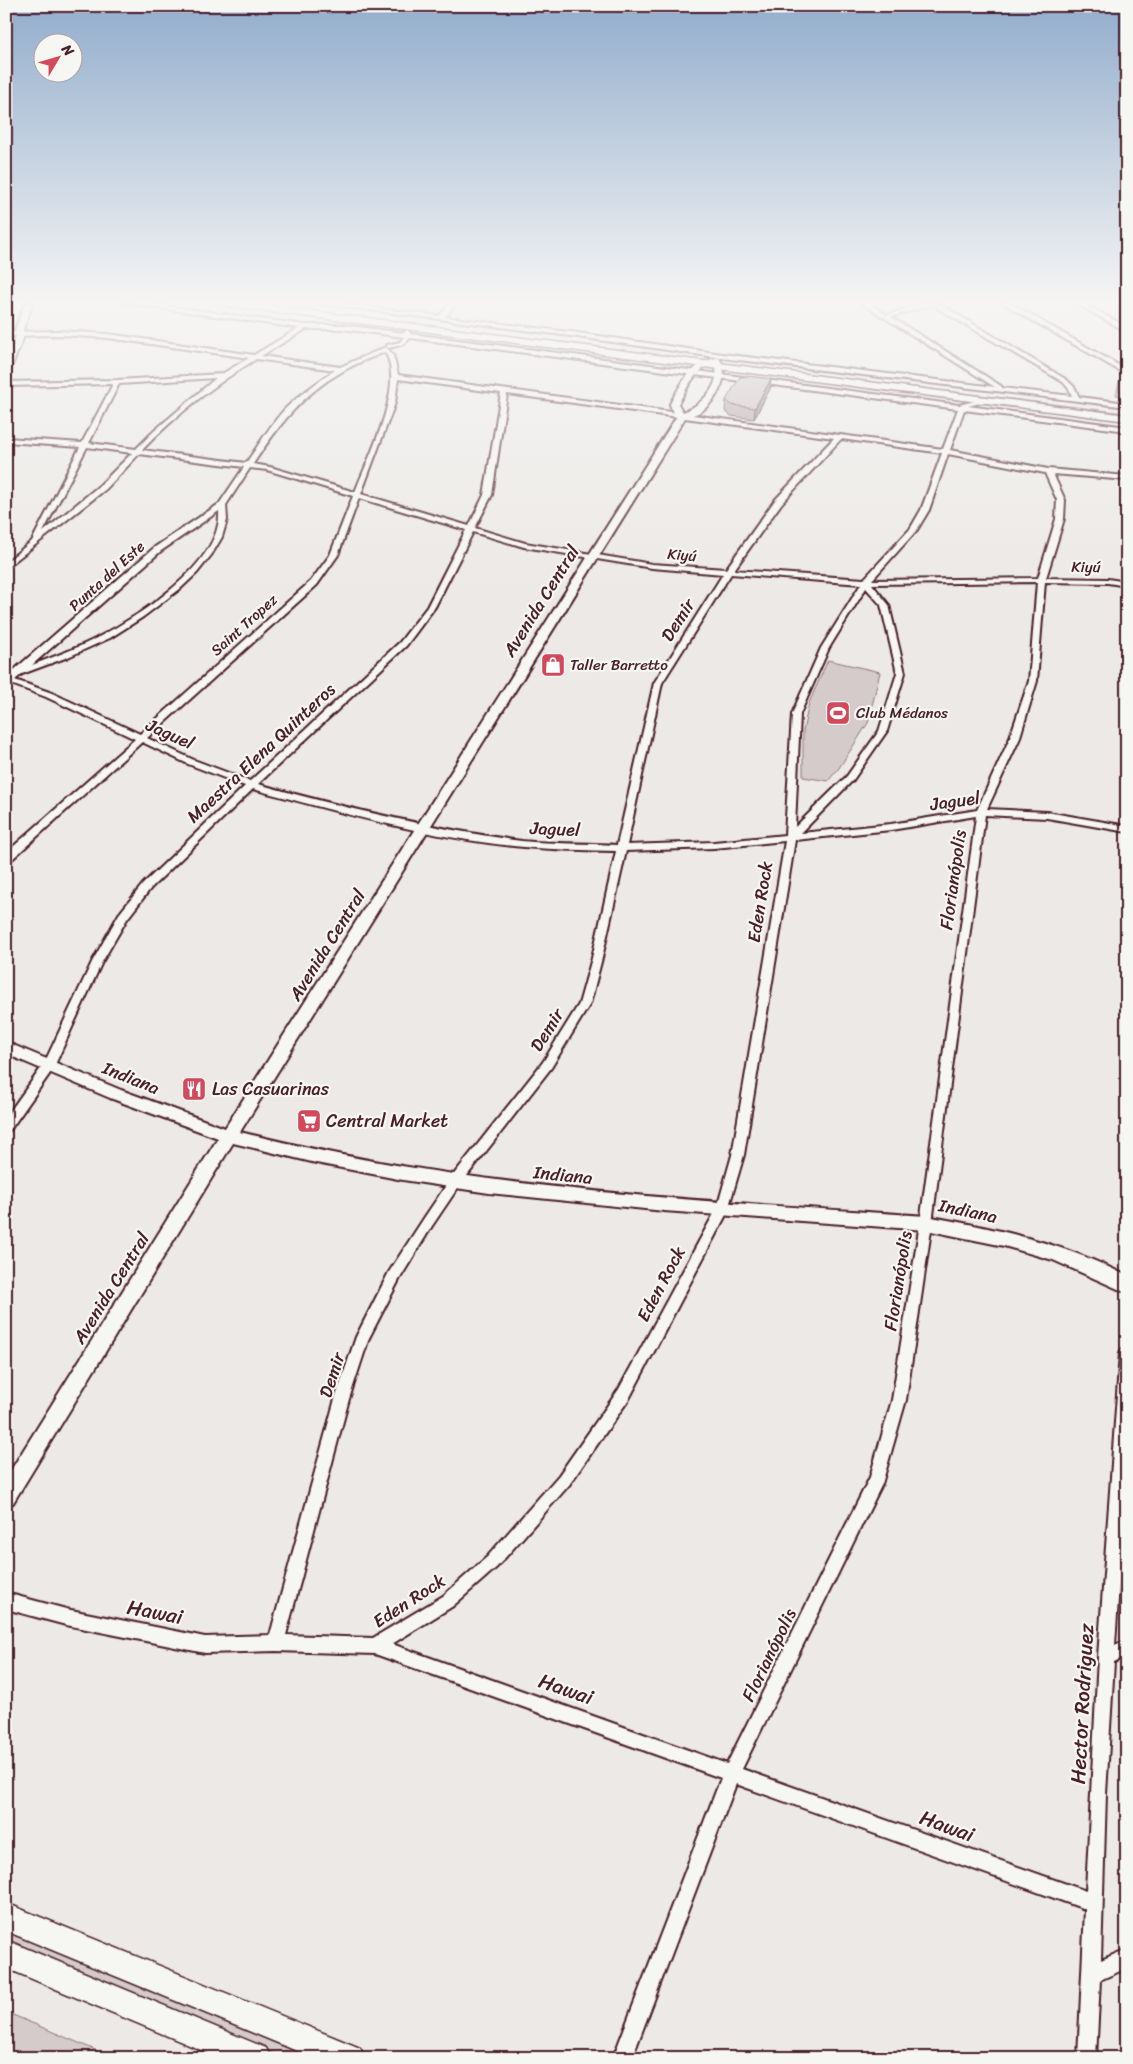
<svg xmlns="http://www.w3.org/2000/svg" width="1133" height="2064" viewBox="0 0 1133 2064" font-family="Sriracha,sans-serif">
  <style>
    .green { fill: #d4cbca; stroke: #8f757a }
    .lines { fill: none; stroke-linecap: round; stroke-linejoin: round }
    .street-casing { stroke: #4a1f2b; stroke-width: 4 }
    .secondary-casing { stroke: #4a1f2b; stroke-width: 4 }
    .primary-casing { stroke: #4a1f2b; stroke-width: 3 }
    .street { fill: #f6f6f2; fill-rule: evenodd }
    .secondary { fill: #f6f6f2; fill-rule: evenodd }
    .primary { fill: #f6f6f2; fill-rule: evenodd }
    .wall { fill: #a99d9d; stroke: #4a1f2b }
    .shaded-wall { fill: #898080; stroke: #4a1f2b }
    .building { fill: #c4b7b7; stroke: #4a1f2b }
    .labels { text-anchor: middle; stroke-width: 4.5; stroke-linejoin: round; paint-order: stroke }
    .far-street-label { font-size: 15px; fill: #4a1f2b; stroke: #f6f6f2 }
    .far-poi-label { font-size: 15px; fill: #4a1f2b; stroke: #f6f6f2; text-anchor: start }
    .street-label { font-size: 18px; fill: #4a1f2b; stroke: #f6f6f2 }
    .poi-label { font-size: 18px; fill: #4a1f2b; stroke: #f6f6f2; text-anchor: start }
    .near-street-label { font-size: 21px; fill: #4a1f2b; stroke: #f6f6f2 }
  </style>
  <rect width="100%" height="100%" fill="#ece9e6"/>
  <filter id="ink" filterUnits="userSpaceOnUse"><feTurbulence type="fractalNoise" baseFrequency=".02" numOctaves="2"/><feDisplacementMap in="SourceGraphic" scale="10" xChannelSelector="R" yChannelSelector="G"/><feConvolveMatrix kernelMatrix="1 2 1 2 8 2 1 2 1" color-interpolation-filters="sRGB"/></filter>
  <g filter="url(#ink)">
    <g class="green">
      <path d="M720 363 1127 413V416L721 365Z"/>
      <path d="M828 660 880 672 868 723 839 768 828 781 803 777V731L809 703Z"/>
      <path d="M6 1928 320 2058H285L6 1943Z"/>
      <path d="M6 2012 114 2058H6Z"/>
    </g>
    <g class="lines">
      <defs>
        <g id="street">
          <path d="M124 303H143L305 325H342L405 333 404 332 407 330 411 334 959 405 986 398 988 399V401L968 406 1127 427V431L964 410 950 450 1048 469 1127 476V480L1053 474 1065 500 1064 519 1046 578 1108 579 1127 582V586L1108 583 1045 582 1037 681 1019 740 987 809 1047 812 1127 826V832L1047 818 985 815 932 1223 906 1400 882 1484 742 1769 1086 1891 1098 1657 1120 1353 1122 1349 1127 1347V1461L1115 1645 1127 1640V1656L1114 1662 1106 1794 1101 1960 1127 1949V1968L1100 1980 1096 2058H1078L1085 1909 736 1784 632 2058H613L721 1778 375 1654 276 1651 205 1653 66 1625 6 1609V1593L66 1609 205 1637 270 1635 335 1399 356 1337 389 1272 424 1218 451 1178 543 1062 579 1004 592 958 616 851C585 850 555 850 524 847 432 839 342 813 253 789L151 888 127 919 102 962 53 1069 10 1130 6 1132V1117L44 1064 92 962 119 914 143 884 245 786 188 764 142 742 10 861 6 862V853L135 739 46 697 11 684 6 687V677L155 547 219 504 244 467 139 454 106 489 6 568V562L32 541 80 447 6 442V438L82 443 113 384 6 386V382L117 380 222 374 249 358 108 338 59 335 6 336V332L59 331 108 334 254 355 299 328ZM306 329H342L404 337 400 342 387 345V347L389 348 404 344 410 338 958 409 943 449 398 375 393 355 386 347 340 367 261 356ZM385 352C406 385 368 458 355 492L270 467 253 464C278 426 302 394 343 371 356 363 371 358 385 352ZM256 359 335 370C318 382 300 394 285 409 270 425 259 445 246 463L142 450C176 415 215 384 256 359ZM216 378 154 431 136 449 89 443 119 384ZM398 379 501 393 484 495 469 526 361 494 395 403ZM507 394 834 438 775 500 726 569 652 564 525 543 475 528 492 495ZM841 439 942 453 921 510 910 529 864 579 734 570 781 504ZM87 447 132 453 100 485 43 532ZM948 454 1045 473 1057 500 1056 519 1038 578 872 580 917 530 929 510ZM250 468 267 470 353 496 330 555 311 581 140 734 52 693 15 680 22 674 68 657 110 638 143 617 180 589 197 573 212 554 222 537 227 520 226 505ZM359 498 466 530 427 607 400 642 250 781 194 760 147 738 317 585 338 555ZM219 511C223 564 136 618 95 639 75 649 53 657 32 665L161 551ZM473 532 524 547 652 568 723 574 654 683 617 845C586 843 553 844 522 841 432 829 345 808 258 784L406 646 435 607ZM731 574 861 584 821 648 792 714 785 835 714 842 627 845 662 683ZM1037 582 1029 681 1009 740 977 810 891 824 801 833 853 780 887 731 905 673 889 605 872 584ZM866 588 881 605 897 673 879 731 847 776 795 827 800 714 829 648ZM976 816 920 1223 892 1400 870 1477 727 1764 392 1644 453 1606 497 1567 569 1485 629 1399 727 1213 744 1155 795 840 891 830ZM785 841 732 1155 717 1208 619 1389 559 1475 487 1557 443 1596 373 1638 286 1635 349 1399 369 1338 399 1280 432 1226 459 1186 551 1068 590 1004 602 958 626 851 714 848Z"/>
          <path d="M316 303H336L439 316 451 303H457L445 317 578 333 722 354 995 387 861 303H869L887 315 925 303H938L1067 380 1075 388 1079 397 1127 403V407L722 358 578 337ZM932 305 1063 382 1069 389 1072 396 1002 388 1001 386 891 317Z"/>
          <path d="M1002 303H1010L1127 370V375Z"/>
          <path d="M1075 303H1083L1127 327V332Z"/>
        </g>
        <g id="secondary">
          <path d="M25 303H33L23 330 25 334 10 370 6 372V359L17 334 15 330Z"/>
          <path d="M716 358H719C731 375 718 398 703 410 698 414 691 415 685 418L240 1132C294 1145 348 1157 402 1166 575 1195 751 1204 926 1216 995 1228 1064 1243 1127 1276V1293L1053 1260 1004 1246 926 1230 664 1211 489 1193 403 1180 316 1163 233 1143 13 1503 6 1505V1478L218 1138 110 1098 6 1054V1042L121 1090 225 1128 677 416 672 410 670 404C682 382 691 364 716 358ZM714 363C724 383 701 406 683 412L678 404C687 388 695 369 714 363Z"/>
        </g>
        <g id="primary">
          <path d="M221 303H249L1127 415V421L225 306Z"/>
          <path d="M6 1903 360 2048 365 2058H314L6 1931Z"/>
          <path d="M6 1940 266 2048 271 2058H220L6 1968Z"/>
        </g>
      </defs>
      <use href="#street" class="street-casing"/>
      <use href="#secondary" class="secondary-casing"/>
      <use href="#primary" class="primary-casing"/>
      <use href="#street" class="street"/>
      <use href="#secondary" class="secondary"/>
      <use href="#primary" class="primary"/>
    </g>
    <g class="wall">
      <path d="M771 379 770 389 754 419 731 416 725 411 726 400Z"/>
      <path d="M1119 381 1127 382V397L1116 395Z"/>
    </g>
    <path class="shaded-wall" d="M771 379 770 389 754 419 755 408Z"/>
    <g class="building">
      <path d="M747 376 771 379 755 408 732 405 726 400 740 377Z"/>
      <path d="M1119 381 1127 382V392L1118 390Z"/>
    </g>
  </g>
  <linearGradient id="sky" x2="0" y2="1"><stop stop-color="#92adcc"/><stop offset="0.51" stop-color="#f6f5f4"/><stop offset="1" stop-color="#f6f5f4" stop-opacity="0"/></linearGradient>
  <rect width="1133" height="592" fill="url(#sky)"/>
  <defs>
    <symbol id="shop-square" viewBox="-11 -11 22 22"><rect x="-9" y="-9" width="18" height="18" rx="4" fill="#d1495b" stroke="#f6f6f2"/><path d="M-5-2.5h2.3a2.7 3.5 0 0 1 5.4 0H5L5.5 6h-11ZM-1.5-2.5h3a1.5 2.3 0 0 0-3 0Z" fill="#fff"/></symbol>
    <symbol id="stadium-square" viewBox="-11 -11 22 22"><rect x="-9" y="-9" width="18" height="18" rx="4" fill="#d1495b" stroke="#f6f6f2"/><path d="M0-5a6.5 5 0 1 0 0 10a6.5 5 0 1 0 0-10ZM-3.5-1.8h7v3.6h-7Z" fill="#fff"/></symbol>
    <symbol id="restaurant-square" viewBox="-11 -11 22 22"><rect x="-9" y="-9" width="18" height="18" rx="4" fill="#d1495b" stroke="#f6f6f2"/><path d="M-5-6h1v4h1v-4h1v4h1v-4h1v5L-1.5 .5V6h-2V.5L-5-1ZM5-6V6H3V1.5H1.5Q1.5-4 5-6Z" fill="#fff"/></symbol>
    <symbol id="supermarket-square" viewBox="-11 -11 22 22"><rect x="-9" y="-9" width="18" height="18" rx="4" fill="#d1495b" stroke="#f6f6f2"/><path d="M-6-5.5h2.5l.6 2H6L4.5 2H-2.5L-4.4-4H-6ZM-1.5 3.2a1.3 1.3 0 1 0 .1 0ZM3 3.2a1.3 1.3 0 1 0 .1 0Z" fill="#fff"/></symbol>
  </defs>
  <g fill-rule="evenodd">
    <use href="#shop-square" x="539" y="651" width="28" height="28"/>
    <use href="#stadium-square" x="824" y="699" width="28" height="28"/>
    <use href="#restaurant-square" x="180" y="1075" width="28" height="28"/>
    <use href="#supermarket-square" x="295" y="1107" width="28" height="28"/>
  </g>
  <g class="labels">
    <g class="far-street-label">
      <text transform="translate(682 555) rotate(5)" y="5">Kiyú</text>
      <text transform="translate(1086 567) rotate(1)" y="5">Kiyú</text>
      <text transform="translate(107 576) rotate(-42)" y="5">Punta del Este</text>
      <text transform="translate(244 625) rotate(-42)" y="5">Saint Tropez</text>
    </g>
    <g class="far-poi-label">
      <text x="570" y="670">Taller Barretto</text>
      <text x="856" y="718">Club Médanos</text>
    </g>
    <g class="street-label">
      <text transform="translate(541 601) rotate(-58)" y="6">Avenida Central</text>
      <text transform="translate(678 620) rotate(-57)" y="6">Demir</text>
      <text transform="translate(170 734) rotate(24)" y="6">Jaguel</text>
      <text transform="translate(261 753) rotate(-43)" y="6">Maestra Elena Quinteros</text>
      <text transform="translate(955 801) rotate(-8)" y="6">Jaguel</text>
      <text transform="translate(555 829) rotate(2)" y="6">Jaguel</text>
      <text transform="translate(953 880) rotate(-82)" y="6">Florianópolis</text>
      <text transform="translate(760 902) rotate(-81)" y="6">Eden Rock</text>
      <text transform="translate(327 945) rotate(-58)" y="6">Avenida Central</text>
      <text transform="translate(547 1030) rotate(-58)" y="6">Demir</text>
      <text transform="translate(131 1078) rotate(22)" y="6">Indiana</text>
      <text transform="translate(563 1175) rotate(6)" y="6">Indiana</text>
      <text transform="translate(968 1211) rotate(12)" y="6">Indiana</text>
      <text transform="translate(898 1281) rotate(-81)" y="6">Florianópolis</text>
      <text transform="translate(661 1284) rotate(-62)" y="6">Eden Rock</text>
      <text transform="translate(111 1288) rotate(-58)" y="6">Avenida Central</text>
      <text transform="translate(332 1375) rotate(-72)" y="6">Demir</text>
      <text transform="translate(409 1601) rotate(-33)" y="6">Eden Rock</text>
      <text transform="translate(769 1655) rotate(-64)" y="6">Florianópolis</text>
    </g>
    <g class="poi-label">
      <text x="212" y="1095">Las Casuarinas</text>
      <text x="326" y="1127">Central Market</text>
    </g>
    <g class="near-street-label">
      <text transform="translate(155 1612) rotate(11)" y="7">Hawai</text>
      <text transform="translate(566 1689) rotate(19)" y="7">Hawai</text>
      <text transform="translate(1082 1704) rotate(-87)" y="7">Hector Rodriguez</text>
      <text transform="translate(947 1826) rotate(20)" y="7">Hawai</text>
    </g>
  </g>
  <rect width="1133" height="2064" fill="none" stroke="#f6f6f2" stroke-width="25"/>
  <rect x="12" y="12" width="1108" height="2039" fill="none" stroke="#4a1f2b" stroke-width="2" filter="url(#ink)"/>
  <g transform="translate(58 58) rotate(52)"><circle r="24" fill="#f6f6f2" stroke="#b1a0a2"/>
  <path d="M0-4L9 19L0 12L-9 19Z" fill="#d1495b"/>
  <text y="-8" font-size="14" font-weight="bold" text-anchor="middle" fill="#4a1f2b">N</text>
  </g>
</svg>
